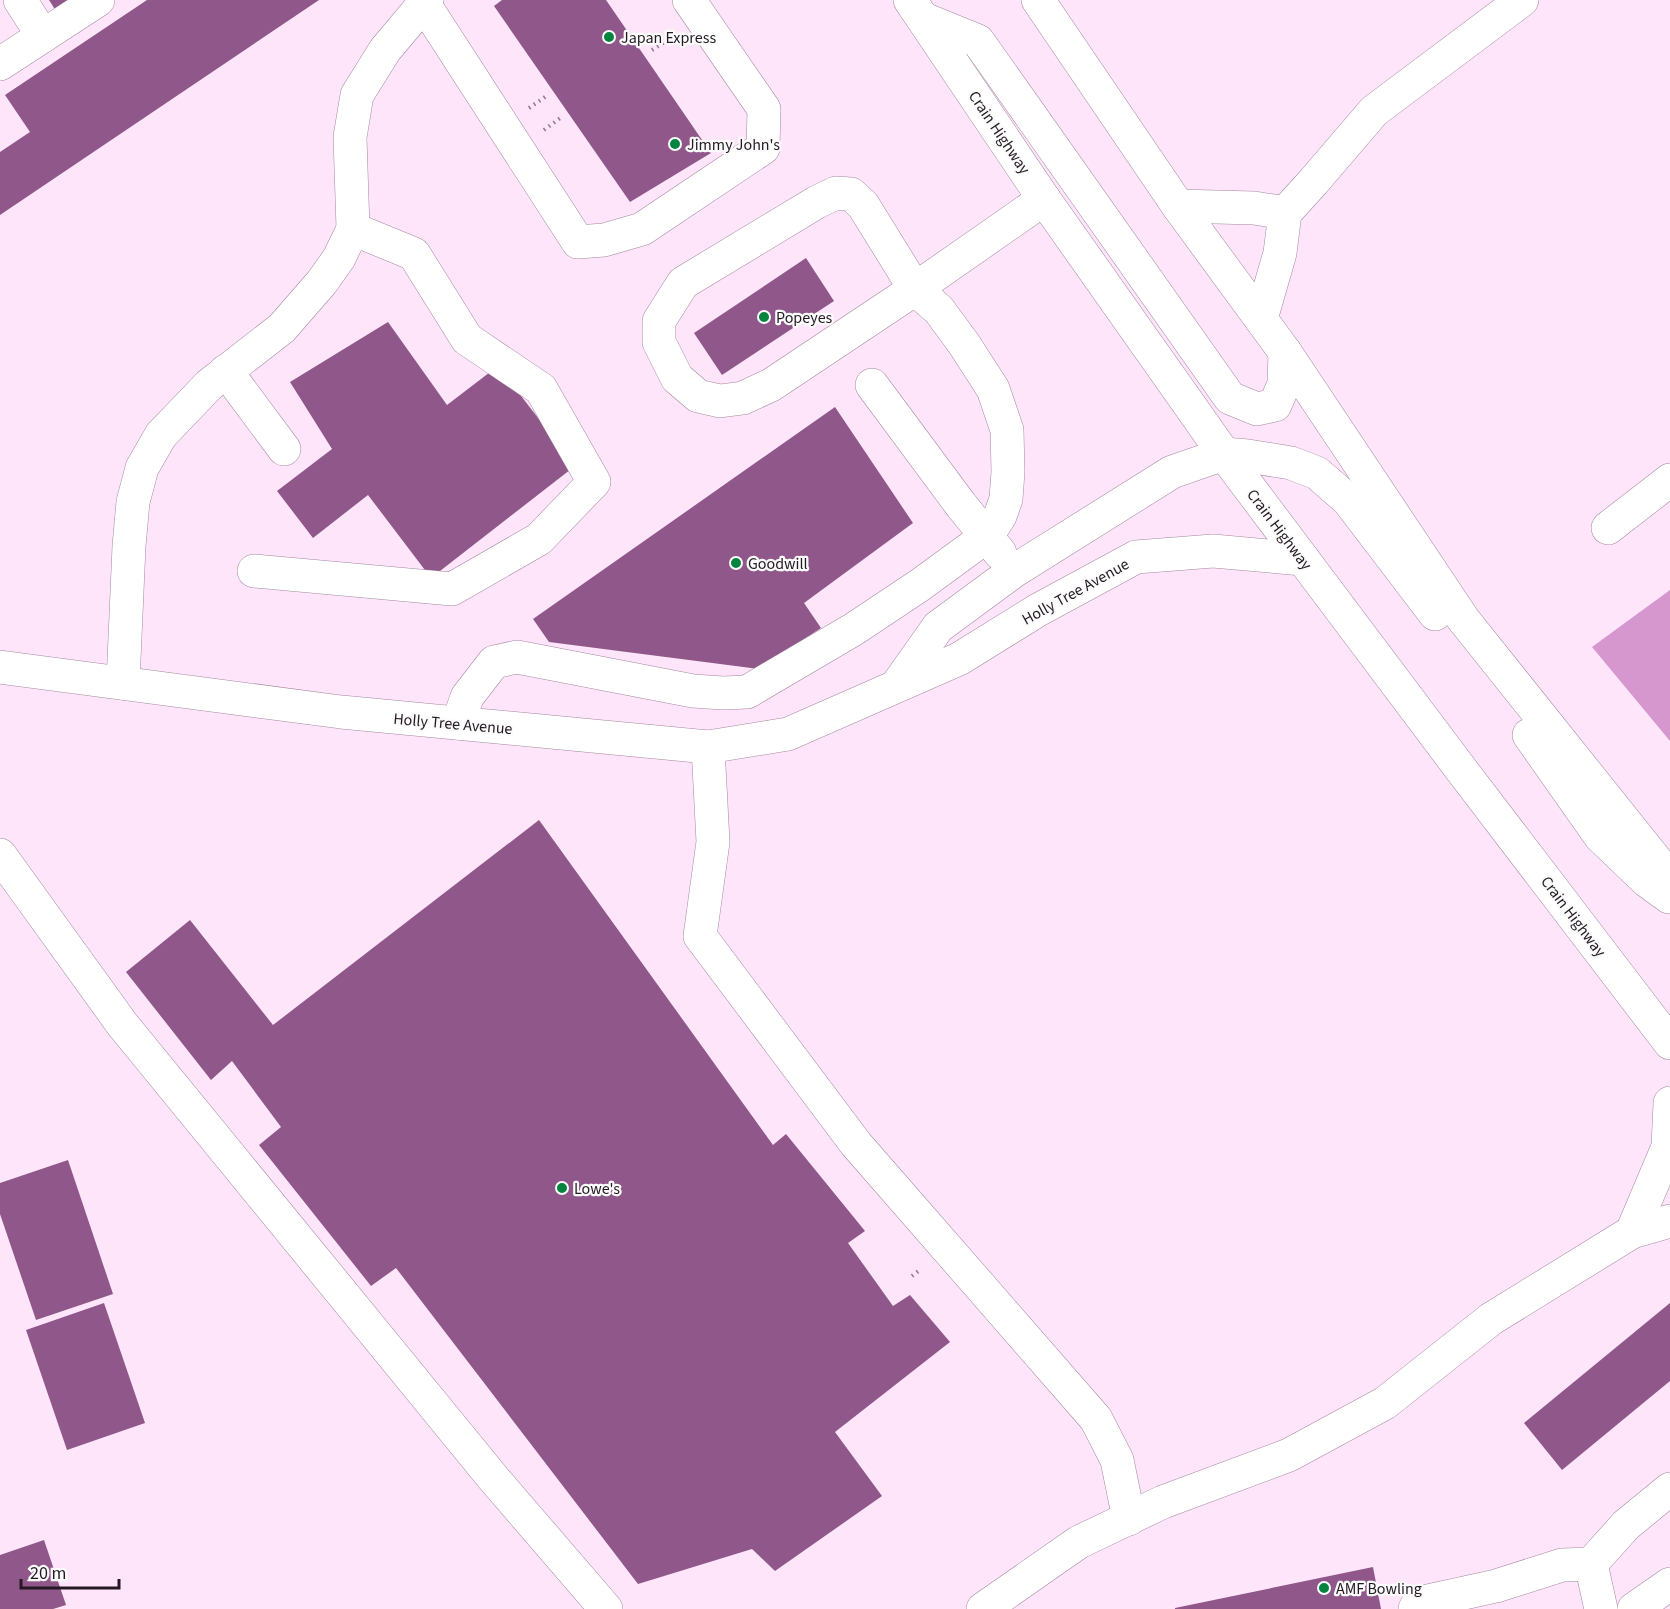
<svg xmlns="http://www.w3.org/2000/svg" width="1670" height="1609" viewBox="0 0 1670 1609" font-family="'Source Sans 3',sans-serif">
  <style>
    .forest { fill: #d597ce }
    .building { fill: #90578a }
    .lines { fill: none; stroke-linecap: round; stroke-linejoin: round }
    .minor-casing { stroke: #a488a0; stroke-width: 34 }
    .highway-casing { stroke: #a488a0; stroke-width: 34 }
    .path { stroke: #8d7b8b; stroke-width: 4; stroke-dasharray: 1.5 4.5; stroke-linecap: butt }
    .minor { stroke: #fff; stroke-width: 33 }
    .highway { stroke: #fff; stroke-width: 33 }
    .poi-dot { fill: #05843f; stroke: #fbfbfb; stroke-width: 2 }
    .labels { text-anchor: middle; stroke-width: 4.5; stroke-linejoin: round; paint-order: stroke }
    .poi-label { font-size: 16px; fill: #251a24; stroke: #fbfbfb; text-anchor: start }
    .street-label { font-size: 16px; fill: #251a24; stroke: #fbfbfb }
  </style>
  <rect width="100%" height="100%" fill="#fee5fa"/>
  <path class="forest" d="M1670 590V741L1592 647Z"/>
  <g class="building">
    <path d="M49 0H73L56 11Z"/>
    <path d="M147 0H319L0 215V152L30 132 5 95Z"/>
    <path d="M502 0H606L711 153 630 202 494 6Z"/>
    <path d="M806 258 834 301 722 375 694 333Z"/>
    <path d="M388 322 447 405 498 366 575 466 431 578 368 495 313 538 277 491 332 449 290 382Z"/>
    <path d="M835 407 913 523 804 603 821 628 759 669 549 642 533 619Z"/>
    <path d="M539 820 773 1145 786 1134 865 1231 848 1243 893 1306 910 1295 950 1342 835 1432 882 1496 775 1571 752 1549 638 1584 396 1268 371 1286 259 1145 281 1127 232 1061 211 1080 126 972 190 920 273 1025Z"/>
    <path d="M68 1160 113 1294 36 1320 0 1214V1183Z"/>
    <path d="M104 1303 145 1423 67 1450 26 1330Z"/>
    <path d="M1670 1303V1381L1562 1470 1524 1423Z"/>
    <path d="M44 1540 66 1605 53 1609H0V1555Z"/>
    <path d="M1373 1567 1381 1609H1175V1608Z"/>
  </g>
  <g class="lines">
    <defs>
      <g id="minor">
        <path d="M20 0 43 36"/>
        <path d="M424 4 578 242 604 240 642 229 763 148 764 109 689 0"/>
        <path d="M0 64 98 0"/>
        <path d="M1178 206 1254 208 1285 213"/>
        <path d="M1261 319 1280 253 1285 213 1314 181 1374 111 1522 0"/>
        <path d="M226 371 284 449"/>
        <path d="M872 385 961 505 1000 553"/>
        <path d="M1608 528 1670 480"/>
        <path d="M254 571 452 589 539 539 594 482 541 389 467 339 414 254 353 229"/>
        <path d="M0 667 341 712 708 747 788 734 959 659 1038 610 1136 557 1213 551 1303 559"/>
        <path d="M123 683 129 546 133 502 142 468 161 435 209 385 282 328 322 282 339 258 353 229 350 137 357 95 385 50 427 0"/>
        <path d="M897 685 938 627 1014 571 1172 472 1224 454"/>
        <path d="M458 723 467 697 494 662 517 657 693 691 723 693 747 692 854 629 920 585 987 536 1000 516 1006 499 1008 472 1007 430 993 389 964 344 939 310 915 289 863 205 851 194 836 193 817 202 683 283 659 321V342L677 378 698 396 720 401 743 398 771 385 915 289 1044 199"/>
        <path d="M708 747 713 842 700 936 856 1144 1096 1419 1117 1460 1129 1519"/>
        <path d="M0 855 122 1024 494 1479 606 1609"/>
        <path d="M1632 1232 1668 1147 1670 1103"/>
        <path d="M983 1609 1079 1542 1163 1502 1289 1455 1385 1403 1491 1319 1632 1232 1670 1221"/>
        <path d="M1415 1609 1418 1603 1496 1586 1562 1565 1591 1564"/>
        <path d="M1601 1609 1591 1564 1626 1525 1670 1489"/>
        <path d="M1634 1609 1670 1584"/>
      </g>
      <g id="highway">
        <path d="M910 0 1044 199 1224 454 1457 764 1670 1043"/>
        <path d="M1038 0 1178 206 1285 352 1463 619 1670 878"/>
        <path d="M924 19 978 41 1230 398 1257 409 1275 405 1284 384 1285 352"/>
        <path d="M1224 454 1248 456 1291 463 1317 473 1348 500 1435 614"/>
        <path d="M1529 735 1600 836 1647 881 1669 897"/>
      </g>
    </defs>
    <use href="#minor" class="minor-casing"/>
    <use href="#highway" class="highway-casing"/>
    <g class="path">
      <path d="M652 50 674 36"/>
      <path d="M529 108 548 95"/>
      <path d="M544 130 563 116"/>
      <path d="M912 1276 921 1269"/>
    </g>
    <use href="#minor" class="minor"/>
    <use href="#highway" class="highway"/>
  </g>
  <g class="poi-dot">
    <circle cx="609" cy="37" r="6"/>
    <circle cx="675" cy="144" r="6"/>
    <circle cx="764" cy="317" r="6"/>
    <circle cx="736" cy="563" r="6"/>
    <circle cx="562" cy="1188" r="6"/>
    <circle cx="1324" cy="1588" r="6"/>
  </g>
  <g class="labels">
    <g class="poi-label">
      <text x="621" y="43">Japan Express</text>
      <text x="687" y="150">Jimmy John's</text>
      <text x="776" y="323">Popeyes</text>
      <text x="748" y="569">Goodwill</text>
      <text x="574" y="1194">Lowe's</text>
      <text x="1336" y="1594">AMF Bowling</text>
    </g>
    <g class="street-label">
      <text transform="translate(1000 132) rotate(56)" y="6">Crain Highway</text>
      <text transform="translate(1280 529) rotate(53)" y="6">Crain Highway</text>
      <text transform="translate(1075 591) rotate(-29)" y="6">Holly Tree Avenue</text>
      <text transform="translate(453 723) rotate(5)" y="6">Holly Tree Avenue</text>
      <text transform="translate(1574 916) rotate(53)" y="6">Crain Highway</text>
    </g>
  </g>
  <path d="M21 1579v9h98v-9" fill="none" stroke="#251a24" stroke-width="3"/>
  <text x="30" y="1579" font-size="18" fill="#251a24" stroke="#fbfbfb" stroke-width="4.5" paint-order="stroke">20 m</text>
</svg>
